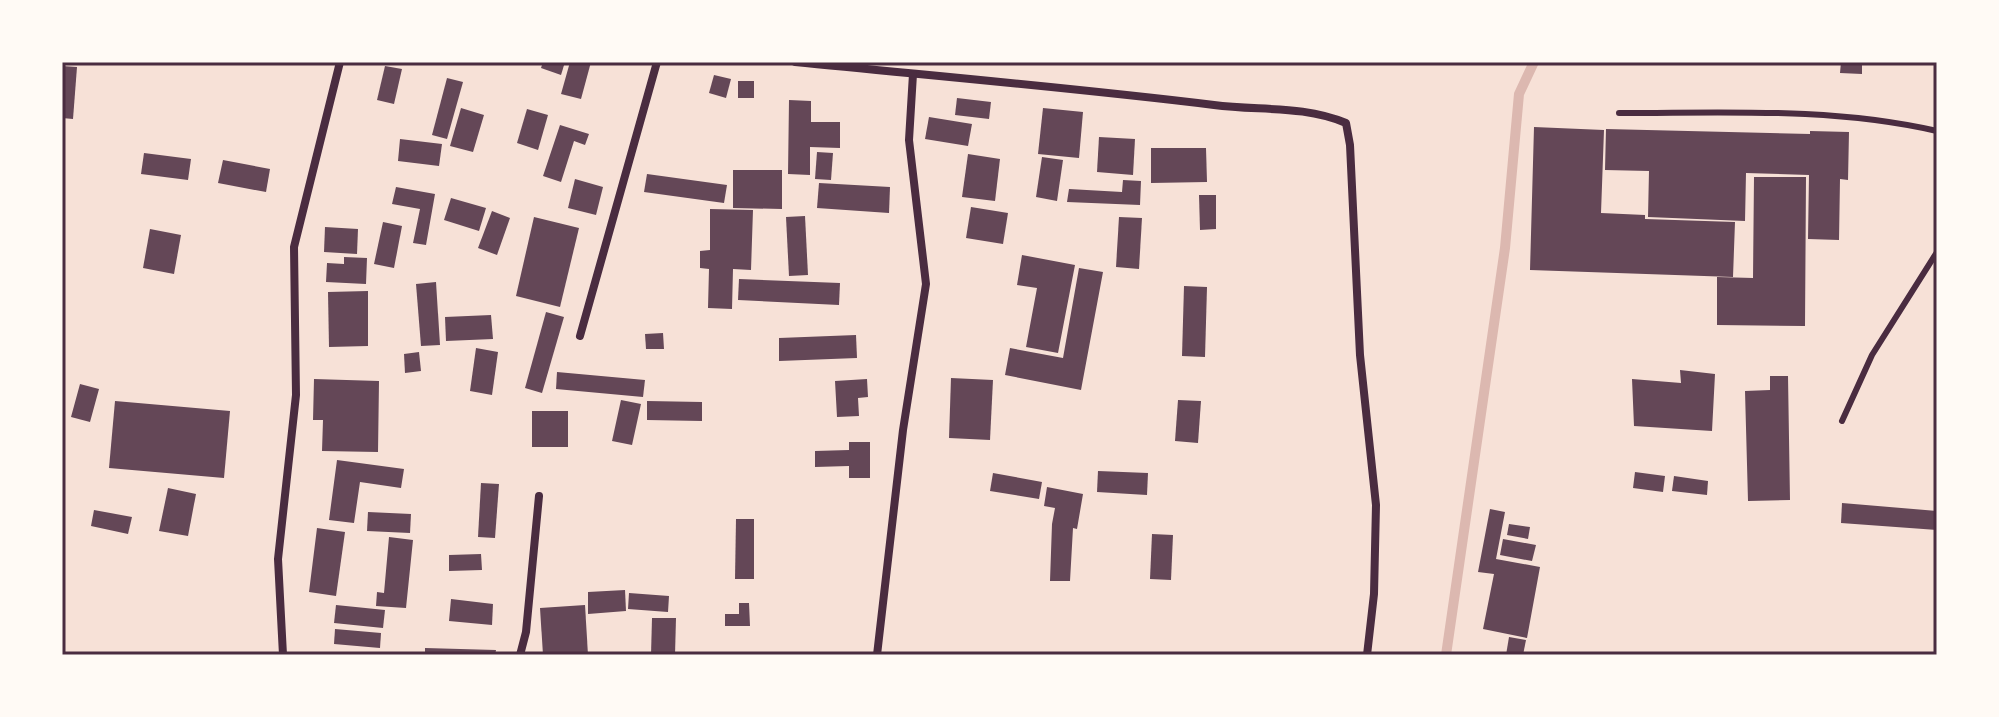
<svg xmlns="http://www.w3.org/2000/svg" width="1999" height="717" viewBox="0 0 1999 717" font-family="Barlow,sans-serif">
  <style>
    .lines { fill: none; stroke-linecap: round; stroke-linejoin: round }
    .stream { stroke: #dcb8b0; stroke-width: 10 }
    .building { fill: #644757 }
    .service { stroke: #4a2c40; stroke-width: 6 }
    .minor { stroke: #4a2c40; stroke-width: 8 }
    .neatline { fill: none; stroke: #4a2c40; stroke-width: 3 }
  </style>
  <rect width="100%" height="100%" fill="#f7e1d7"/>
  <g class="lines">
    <path class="stream" d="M1446 655 1505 248 1519 94 1534 62"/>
  </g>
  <g class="building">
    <path d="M543 62H565L561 75 541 68Z"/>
    <path d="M570 62H591L581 99 561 94Z"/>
    <path d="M1841 62H1862V74L1840 73Z"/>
    <path d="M62 66 77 67 73 119 62 118Z"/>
    <path d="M385 66 402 69 394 104 377 100Z"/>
    <path d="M714 75 731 79 726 98 709 93Z"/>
    <path d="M447 78 463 82 447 139 432 135Z"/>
    <rect x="738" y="81" width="16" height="17"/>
    <path d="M957 98 991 102 989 119 955 115Z"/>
    <path d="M789 100 811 101V122H840V148L810 147V175L788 174Z"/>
    <path d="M461 108 484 115 473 152 450 146Z"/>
    <path d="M1043 108 1083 112 1079 158 1038 154Z"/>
    <path d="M527 109 548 115 538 150 517 143Z"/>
    <path d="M929 117 972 124 968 146 925 139Z"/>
    <path d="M560 125 589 134 585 145 574 141 561 182 543 176Z"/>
    <path d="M1534 127 1604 130 1601 213 1645 215V219L1735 222 1733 277 1530 270Z"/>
    <path d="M1606 129 1810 134V131L1849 132 1848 180 1840 179 1839 240 1808 239 1809 175 1746 173 1745 221 1648 217 1649 171 1605 170Z"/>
    <path d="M1099 137 1135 139 1133 175 1097 172Z"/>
    <path d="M400 139 442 144 439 166 398 161Z"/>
    <path d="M1151 148H1206L1207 182 1151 183Z"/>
    <path d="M817 152 833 153 831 180 815 179Z"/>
    <path d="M144 153 191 159 188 180 141 174Z"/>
    <path d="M968 154 1000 159 995 201 962 197Z"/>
    <path d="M1042 157 1063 160 1057 201 1036 197Z"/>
    <path d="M223 160 270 169 266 192 218 183Z"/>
    <path d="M733 170H782V209L733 208Z"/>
    <path d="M647 174 727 185 724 203 644 192Z"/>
    <path d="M1754 177H1806L1805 326 1717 325V277L1753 278Z"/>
    <path d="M575 179 603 187 596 215 568 208Z"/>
    <path d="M1123 180 1141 181 1140 205 1067 202 1069 189 1122 192Z"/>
    <path d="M819 183 890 187 889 213 817 208Z"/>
    <path d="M396 187 435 194 426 245 413 243 420 209 392 204Z"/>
    <path d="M1199 195H1216V229L1200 230Z"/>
    <path d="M451 198 486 208 479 231 444 220Z"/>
    <path d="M971 207 1008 213 1003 244 966 238Z"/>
    <path d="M710 209 753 210 751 270 733 269 732 309 708 308 709 269 700 268V251L710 250Z"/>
    <path d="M492 211 510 218 497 255 478 248Z"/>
    <path d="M805 216 808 275 789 276 786 217Z"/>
    <path d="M534 217 579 228 560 307 516 296Z"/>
    <path d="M1119 217 1142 218 1139 269 1116 267Z"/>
    <path d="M383 222 402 226 394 268 374 264Z"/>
    <path d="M325 227 358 229 357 254 324 252Z"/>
    <path d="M150 229 181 235 174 274 143 268Z"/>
    <path d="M1022 255 1075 265 1058 353 1026 347 1037 288 1017 285Z"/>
    <path d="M344 257 367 258 366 284 326 282 327 263 344 264Z"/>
    <path d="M1079 268 1103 272 1081 390 1005 375 1010 348 1063 358Z"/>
    <path d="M739 279 840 283 839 305 738 300Z"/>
    <path d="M436 282 440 345 421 346 416 284Z"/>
    <path d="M1184 286 1207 287 1205 357 1182 356Z"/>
    <path d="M368 291V346L329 347 328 292Z"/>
    <path d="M546 312 564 317 542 393 525 388Z"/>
    <path d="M491 315 493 339 446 341 445 317Z"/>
    <path d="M663 333 664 349H646L645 334Z"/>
    <path d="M856 335 857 358 779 361V338Z"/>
    <path d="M476 348 498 352 492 395 470 391Z"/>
    <path d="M419 352 421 371 405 373 404 354Z"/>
    <path d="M1680 370 1715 374 1712 431 1634 426 1632 379 1681 383Z"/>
    <path d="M557 372 645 380 643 397 556 389Z"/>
    <path d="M1770 376H1788L1790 500 1748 501 1745 391 1770 390Z"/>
    <path d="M951 378 993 380 990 440 949 438Z"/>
    <path d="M314 379 379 381 378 452 322 451 323 420H313Z"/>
    <path d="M867 379 868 397 858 398 859 416 837 417 835 381Z"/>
    <path d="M80 384 99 389 90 422 71 417Z"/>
    <path d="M621 400 641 404 632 445 612 441Z"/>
    <path d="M1178 400 1201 401 1198 443 1175 441Z"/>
    <path d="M115 401 230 411 224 478 109 468Z"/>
    <path d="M647 401 702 402V421L647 420Z"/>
    <rect x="532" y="411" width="36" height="36"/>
    <path d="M849 442H870V478H849V466L815 467V451L849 450Z"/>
    <path d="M337 460 404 469 401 488 360 482 354 523 329 520Z"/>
    <path d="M1098 471 1148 473 1147 495 1097 492Z"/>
    <path d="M1635 472 1665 476 1663 492 1633 488Z"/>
    <path d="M993 473 1042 482 1039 499 990 491Z"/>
    <path d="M1674 476 1708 481 1707 495 1672 491Z"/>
    <path d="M481 483 499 484 495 538 478 537Z"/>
    <path d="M1047 487 1083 494 1077 529 1073 528 1070 581H1050L1052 524 1055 508 1044 506Z"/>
    <path d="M168 488 196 494 188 536 159 531Z"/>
    <path d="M1842 503 1937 511V530L1841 523Z"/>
    <path d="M1490 509 1505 512 1496 559 1540 567 1527 638 1483 629 1494 574 1478 572Z"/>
    <path d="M94 510 132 517 128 534 91 526Z"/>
    <path d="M368 512 411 514 410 533 367 531Z"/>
    <path d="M736 519H754V579H735Z"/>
    <path d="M1509 524 1530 527 1528 539 1507 535Z"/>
    <path d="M317 528 345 532 336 596 309 592Z"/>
    <path d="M1152 534 1173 535 1171 580 1150 579Z"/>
    <path d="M389 537 413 540 406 608 376 606 377 592 384 593Z"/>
    <path d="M1503 539 1536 545 1532 561 1500 555Z"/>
    <path d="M481 554 482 570 449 571V555Z"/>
    <path d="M625 590 626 611 588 614V592Z"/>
    <path d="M629 593 669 596 668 612 628 609Z"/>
    <path d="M451 599 493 604 492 625 449 621Z"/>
    <path d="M739 603H749L750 626H725V614H739Z"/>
    <path d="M336 605 385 610 383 628 334 623Z"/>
    <path d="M585 605 588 655H543L540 608Z"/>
    <path d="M652 618H676L675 655H651Z"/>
    <path d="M335 629 381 633 380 648 334 644Z"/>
    <path d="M1509 637 1526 640 1523 655H1506Z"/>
    <path d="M425 648 496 650 495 655H425Z"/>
  </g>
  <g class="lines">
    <g class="service">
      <path d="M1619 113C1726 113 1832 107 1937 131"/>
      <path d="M1842 421 1872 355 1937 252"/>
    </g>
    <g class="minor">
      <path d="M795 62C935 76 1075 88 1214 105 1259 111 1303 105 1346 123L1350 145 1360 355 1376 505 1374 594 1367 655"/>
      <path d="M580 336 657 62"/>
      <path d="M283 655 278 559 296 395 294 247 340 62"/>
      <path d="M520 655 526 632 539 496"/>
      <path d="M877 655 903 430 926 284 909 140 913 74"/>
    </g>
  </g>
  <rect width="1999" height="717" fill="none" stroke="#fffaf5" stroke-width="128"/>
  <rect x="64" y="64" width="1871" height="589" class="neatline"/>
</svg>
